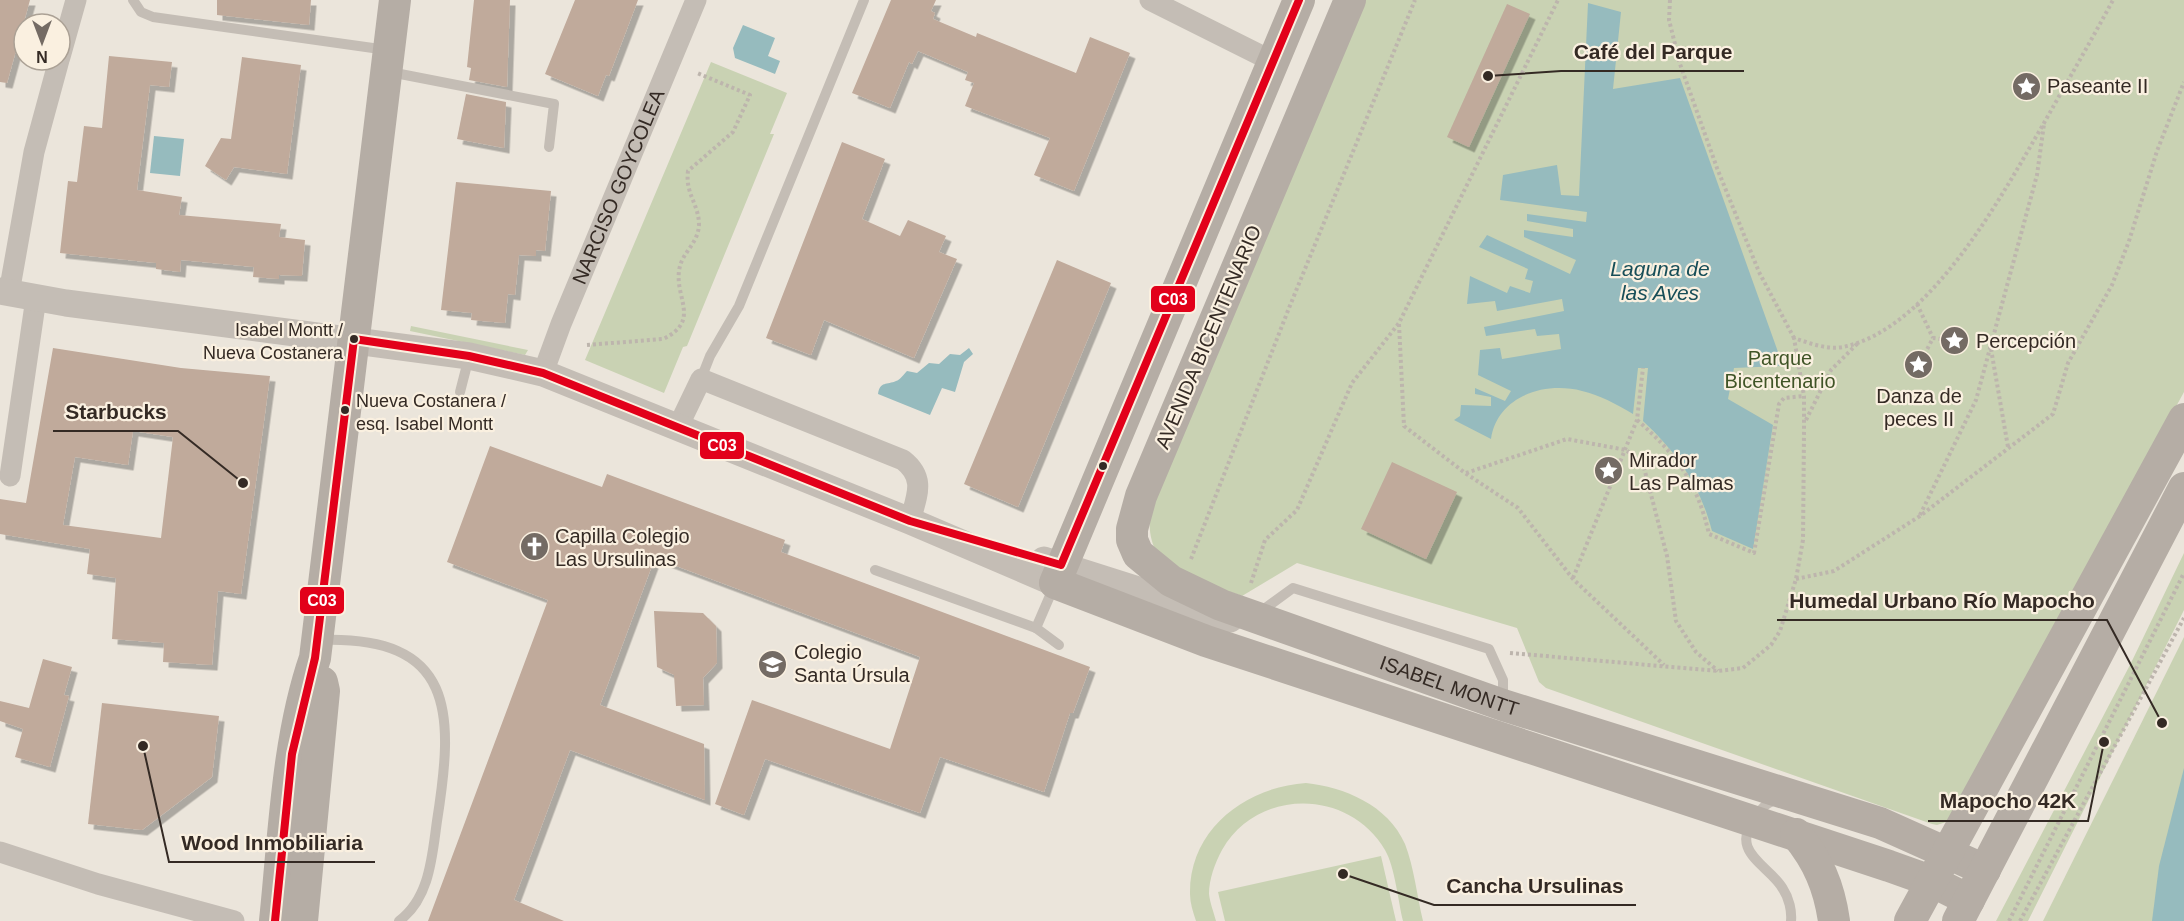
<svg xmlns="http://www.w3.org/2000/svg" width="2184" height="921" viewBox="0 0 2184 921" font-family="Helvetica,sans-serif">
  <style>
    .green { fill: #c9d2b3 }
    .water { fill: #96bbbe }
    .building { fill: #c0aa9b; fill-rule: evenodd; filter: url(#shadow) }
    .lines { fill: none; stroke-linecap: round; stroke-linejoin: round }
    .path { stroke: #bdb5ad; stroke-width: 4; stroke-dasharray: 3 3; stroke-linecap: butt }
    .service { stroke: #c4bdb5; stroke-width: 10 }
    .minor { stroke: #c4bdb5; stroke-width: 21 }
    .tertiary { stroke: #c4bdb5; stroke-width: 27 }
    .secondary { stroke: #b5ada5; stroke-width: 32 }
    .bus-1-casing { stroke: #faf0e0; stroke-width: 12 }
    .bus-1 { stroke: #e2001a; stroke-width: 8 }
    .bus-dot { fill: #342a24; stroke: #faf0e0; stroke-width: 2 }
    .labels { text-anchor: middle; stroke-width: 4.5; stroke-linejoin: round; paint-order: stroke }
    .bus-label { font-size: 18px; fill: #342a24; stroke: #faf0e0; text-anchor: end }
    .poi-label { font-size: 20px; fill: #342a24; stroke: #faf0e0; text-anchor: start }
    .street-label { font-size: 20px; fill: #342a24; stroke: #faf0e0 }
    .park-label { font-size: 20px; fill: #3f5426; stroke: #faf0e0 }
    .water-label { font-size: 21px; font-style: italic; fill: #174e58; stroke: #faf0e0 }
    .leader { fill: none; stroke: #342a24; stroke-width: 2 }
    .callout-dot { fill: #342a24; stroke: #faf0e0; stroke-width: 2 }
    .callout-label { font-size: 21px; text-anchor: middle; font-weight: bold; fill: #342a24; stroke: #faf0e0; stroke-width: 4.5; stroke-linejoin: round; paint-order: stroke }
    .line-badge { stroke: #faf0e0; stroke-width: 2 }
    .badge-label { font-size: 16px; text-anchor: middle; font-weight: bold; fill: #fff }
  </style>
  <defs>
    <filter id="shadow"><feDropShadow dx="5.5" dy="5.5" stdDeviation="0" flood-color="#0004"/></filter>
  </defs>
  <rect width="100%" height="100%" fill="#ebe5db"/>
  <g class="green">
    <path d="M1358 0H2184V392L1949 821 1937 825 1932 824 1546 688 1539 682 1517 628 1297 563 1242 596C1188 577 1138 572 1152 501Z"/>
    <path d="M711 62 787 93 770 134H774L687 346 683 347 664 393 585 360Z"/>
    <path d="M411 326 528 350 525 355 410 331Z"/>
    <path d="M2184 553V610L2028 921H1996L2131 663Z"/>
    <path d="M2184 637V921H2043Z"/>
    <path d="M1306 783C1344 787 1388 805 1405 844 1414 867 1417 896 1423 921H1403C1398 901 1395 867 1385 850 1349 788 1257 788 1222 850 1215 863 1209 879 1209 894 1210 903 1214 913 1216 921H1196C1193 912 1190 903 1190 894 1189 829 1246 787 1306 783Z"/>
    <path d="M1381 856 1396 921H1225L1218 892Z"/>
  </g>
  <g class="water">
    <path d="M1588 3 1621 12 1613 89 1680 78 1783 366 1734 368 1728 399 1773 425 1753 549 1712 531C1700 485 1678 454 1643 421L1648 368H1638L1633 414C1616 404 1600 395 1582 391 1543 381 1497 397 1491 439L1454 420 1460 416 1461 405 1491 406V397L1475 394V388L1505 401 1511 391 1478 375 1480 350 1500 348 1502 359 1561 349 1559 334 1537 336 1535 329 1486 336 1484 327 1564 311 1562 299 1497 311 1495 301 1467 304 1470 276 1507 293 1510 286 1530 293 1533 281 1525 279 1528 269 1479 247 1487 235 1570 274 1576 260 1524 237V230L1573 237V229L1527 221V214L1586 222 1587 212 1500 200 1503 175 1557 165 1561 195 1579 196Z"/>
    <path d="M743 25 775 38 768 56 780 61 775 74 735 58 733 48Z"/>
    <path d="M154 136 184 139 180 176 150 173Z"/>
    <path d="M969 348 973 354 964 362 955 392 942 388 930 415 878 394C880 381 887 385 896 381 900 380 904 374 907 371L917 373 929 363 939 364 950 354 960 355Z"/>
    <path d="M2184 768V921H2152L2159 866Z"/>
  </g>
  <g class="building">
    <path d="M0 0H30L7 83 0 82Z"/>
    <path d="M217 0H311L309 25 217 15Z"/>
    <path d="M474 0H510L507 87 469 80 471 68 467 67Z"/>
    <path d="M575 0H638L609 76 606 75 598 96 545 74Z"/>
    <path d="M891 0H936L931 11 935 13 933 19 976 37 977 33 1076 73 1090 37 1130 53 1074 191 1034 175 1050 138 965 106 974 83 965 80 968 72 918 51 912 64 909 62 890 108 852 93Z"/>
    <path d="M1507 4 1530 14 1469 147 1447 137Z"/>
    <path d="M109 56 172 62 169 87 150 85 137 190 182 197 179 215 281 224 279 237 305 240 302 276 279 275V279L253 277 254 267 181 260 180 272 156 269V263L60 253 68 181 77 182 84 126 102 128Z"/>
    <path d="M242 57 301 65 287 174 234 167 226 180 205 166 221 138 231 139Z"/>
    <path d="M466 94 506 102 504 148 457 139Z"/>
    <path d="M842 142 885 159 862 219 900 236 908 220 946 236 939 252 957 259 914 358 824 320 811 355 766 338Z"/>
    <path d="M456 182 551 191 545 251 536 250V256L519 255 515 295 508 294 505 323 471 320 472 313 441 310Z"/>
    <path d="M1057 260 1111 283 1018 507 964 484Z"/>
    <path d="M53 348 181 368 270 376 241 594 218 591 212 665 163 662 164 643 112 639 116 578 87 574 90 549 0 534V499L26 503ZM133 431 173 437 161 538 63 525 75 457 128 465Z"/>
    <path d="M490 446 602 487 607 474 785 540 781 552 1090 667 1073 713H1070L1044 792 940 757 920 813 765 759 744 815 715 804 752 700 890 749 920 657 644 554 653 563 600 705 704 744 705 800 570 750 514 900 564 921H428L548 600 447 562Z"/>
    <path d="M1392 462 1457 492 1426 559 1361 529Z"/>
    <path d="M654 611 703 613 716 626 717 663 703 678 704 705 676 706 674 675 657 667Z"/>
    <path d="M43 659 72 667 64 695 69 696 50 767 15 757 23 729 0 721V701L29 708Z"/>
    <path d="M102 703 219 716 212 777 142 830 88 824Z"/>
  </g>
  <g class="lines">
    <g class="path">
      <path d="M1670 0 1669 20 1680 64 1717 168 1759 272 1794 338"/>
      <path d="M1917 304 1933 338"/>
      <path d="M1399 324 1404 426 1465 473 1518 508 1573 579 1664 665"/>
      <path d="M587 345 663 339C703 320 672 296 680 266 684 251 698 243 699 225 699 204 685 194 688 171L733 132 750 95 697 73"/>
      <path d="M1991 349 2008 447"/>
      <path d="M1919 365 1933 338 1955 341"/>
      <path d="M1637 420C1677 455 1697 482 1709 534L1754 553 1779 404 1784 398 1804 396"/>
      <path d="M1806 420 1831 370 1858 343"/>
      <path d="M1466 473 1567 439 1626 450 1643 464 1667 556 1676 621 1696 652 1718 671"/>
      <path d="M1920 515 1976 400 2037 175 2044 124"/>
      <path d="M1191 559 1289 308 1415 0"/>
      <path d="M1573 578 1637 420 1643 368"/>
      <path d="M1796 579 1834 571 1920 516 2053 414 2068 363 2112 285 2129 241 2157 151 2184 82"/>
      <path d="M1251 583 1265 540 1297 510 1352 383 1399 323 1558 0"/>
      <path d="M1510 653 1718 671 1743 668 1771 645 1780 631 1796 579 1803 540 1804 431V396L1794 338C1809 343 1827 350 1843 347 1931 329 2002 195 2044 123 2067 82 2091 41 2113 0"/>
      <path d="M2009 921 2184 573"/>
      <path d="M2020 921 2184 618"/>
    </g>
    <g class="service">
      <path d="M133 0 141 12 153 17 387 50"/>
      <path d="M390 72 554 104 549 147"/>
      <path d="M701 379 710 356 739 306 864 0"/>
      <path d="M460 392 469 357"/>
      <path d="M875 570 1036 628"/>
      <path d="M1055 584 1036 628 1059 645"/>
      <path d="M1260 612 1293 588 1489 649 1503 680V702"/>
      <path d="M319 640C456 635 454 713 437 821 432 856 430 898 399 921"/>
      <path d="M1779 799C1767 802 1764 806 1757 815 1726 852 1770 865 1783 889 1789 898 1792 911 1791 921"/>
    </g>
    <g class="minor">
      <path d="M1150 0 1272 61"/>
      <path d="M60 57 76 0"/>
      <path d="M9 293 34 152 59 60"/>
      <path id="s1" d="M543 373 561 324 696 0"/>
      <path d="M677 429 701 379 903 460C926 478 917 495 910 521"/>
      <path d="M10 476 36 298"/>
      <path d="M0 852 98 884 234 921"/>
    </g>
    <g class="tertiary">
      <path d="M0 291 66 303 469 356 543 373 910 521 1055 583"/>
      <path d="M1044 560 1230 619"/>
    </g>
    <g class="secondary">
      <path d="M1299 0 1055 583 1206 641 1889 866 1931 881 1969 900"/>
      <path id="s2" d="M1350 0 1141 496 1132 529V540L1138 554 1171 581 1221 605 1503 705 1880 823 1985 870"/>
      <path d="M1796 834C1818 861 1829 886 1834 921"/>
      <path d="M275 921C284 835 287 739 315 658L395 0"/>
      <path d="M302 921 324 691 322 682"/>
      <path d="M1910 921 2184 419"/>
      <path d="M1958 921 2184 488"/>
    </g>
    <defs>
      <path id="bus-1" d="M275 921 292 754 315 658 354 339 469 356 543 373 910 521 1061 565 1299 0"/>
    </defs>
    <use href="#bus-1" class="bus-1-casing"/>
    <use href="#bus-1" class="bus-1"/>
  </g>
  <defs>
    <symbol id="sight-disc" viewBox="-11 -11 22 22"><circle r="9.5" fill="#746b64" stroke="#faf0e0"/><path d="M0-6L1.8-2.2L6-1.7L2.9 1.2L3.7 5.4L0 3.3L-3.7 5.4L-2.9 1.2L-6-1.7L-1.8-2.2Z" fill="#fff"/></symbol>
    <symbol id="church-disc" viewBox="-11 -11 22 22"><circle r="9.5" fill="#746b64" stroke="#faf0e0"/><path d="M-1.2-6h2.4v3.5h3.3v2.4h-3.3V6h-2.4V-.1h-3.3v-2.4h3.3Z" fill="#fff"/></symbol>
    <symbol id="school-disc" viewBox="-11 -11 22 22"><circle r="9.5" fill="#746b64" stroke="#faf0e0"/><path d="M0-5L7-2L0 1L-7-2ZM-4 1L0 2.5L4 1V4Q0 6-4 4Z" fill="#fff"/></symbol>
  </defs>
  <g fill-rule="evenodd">
    <use href="#sight-disc" x="2010" y="70" width="33" height="33"/>
    <use href="#sight-disc" x="1938" y="324" width="33" height="33"/>
    <use href="#sight-disc" x="1902" y="348" width="33" height="33"/>
    <use href="#sight-disc" x="1592" y="454" width="33" height="33"/>
    <use href="#church-disc" x="518" y="530" width="33" height="33"/>
    <use href="#school-disc" x="756" y="648" width="33" height="33"/>
  </g>
  <g class="bus-dot">
    <circle cx="354" cy="339" r="5"/>
    <circle cx="345" cy="410" r="5"/>
    <circle cx="1103" cy="466" r="5"/>
  </g>
  <g class="labels">
    <g class="bus-label">
      <text x="343" y="336">Isabel Montt /<tspan x="343" dy="23">Nueva Costanera</tspan></text>
      <text x="356" y="407" text-anchor="start">Nueva Costanera /<tspan x="356" dy="23">esq. Isabel Montt</tspan></text>
    </g>
    <g class="poi-label">
      <text x="2047" y="93">Paseante II</text>
      <text x="1976" y="348">Percepción</text>
      <text x="1919" y="403" text-anchor="middle">Danza de<tspan x="1919" dy="23">peces II</tspan></text>
      <text x="1629" y="467">Mirador<tspan x="1629" dy="23">Las Palmas</tspan></text>
      <text x="555" y="543">Capilla Colegio<tspan x="555" dy="23">Las Ursulinas</tspan></text>
      <text x="794" y="659">Colegio<tspan x="794" dy="23">Santa Úrsula</tspan></text>
    </g>
    <g class="street-label">
      <text dy="7" stroke="none"><textPath href="#s1" startOffset="201">NARCISO GOYCOLEA</textPath></text>
      <text transform="translate(1208 337) rotate(-67)" y="7">AVENIDA BICENTENARIO</text>
      <text dy="7" stroke="none"><textPath href="#s2" startOffset="939">ISABEL MONTT</textPath></text>
    </g>
    <g class="park-label">
      <text x="1780" y="365">Parque<tspan x="1780" dy="23">Bicentenario</tspan></text>
    </g>
    <g class="water-label">
      <text x="1660" y="276">Laguna de<tspan x="1660" dy="24">las Aves</tspan></text>
    </g>
  </g>
  <path class="leader" d="M1488 76L1561 71H1744M243 483L178 431H53M2162 723L2107 620H1777M2104 742L2088 821H1928M143 746L169 862H375M1343 874L1434 905H1636"/>
  <g class="callout-dot">
    <circle cx="1488" cy="76" r="6"/>
    <circle cx="243" cy="483" r="6"/>
    <circle cx="2162" cy="723" r="6"/>
    <circle cx="2104" cy="742" r="6"/>
    <circle cx="143" cy="746" r="6"/>
    <circle cx="1343" cy="874" r="6"/>
  </g>
  <g class="callout-label">
    <text x="1653" y="59">Café del Parque</text>
    <text x="116" y="419">Starbucks</text>
    <text x="1942" y="608">Humedal Urbano Río Mapocho</text>
    <text x="2008" y="808">Mapocho 42K</text>
    <text x="272" y="850">Wood Inmobiliaria</text>
    <text x="1535" y="893">Cancha Ursulinas</text>
  </g>
  <g class="line-badge">
    <rect x="1150" y="285" width="46" height="28" rx="6" fill="#e2001a"/>
    <rect x="699" y="431" width="46" height="29" rx="6" fill="#e2001a"/>
    <rect x="299" y="586" width="46" height="29" rx="6" fill="#e2001a"/>
  </g>
  <g class="badge-label">
    <text x="1173" y="305">C03</text>
    <text x="722" y="451">C03</text>
    <text x="322" y="606">C03</text>
  </g>
  <g transform="translate(42 42) rotate(180)"><circle r="28" fill="#faf0e0" stroke="#aba195" stroke-width="1.5"/>
  <path d="M0-4.5L10 22L0 15L-10 22Z" fill="#746b64"/>
  <text y="-9" font-size="16" font-weight="bold" text-anchor="middle" fill="#342a24">N</text>
  </g>
</svg>
